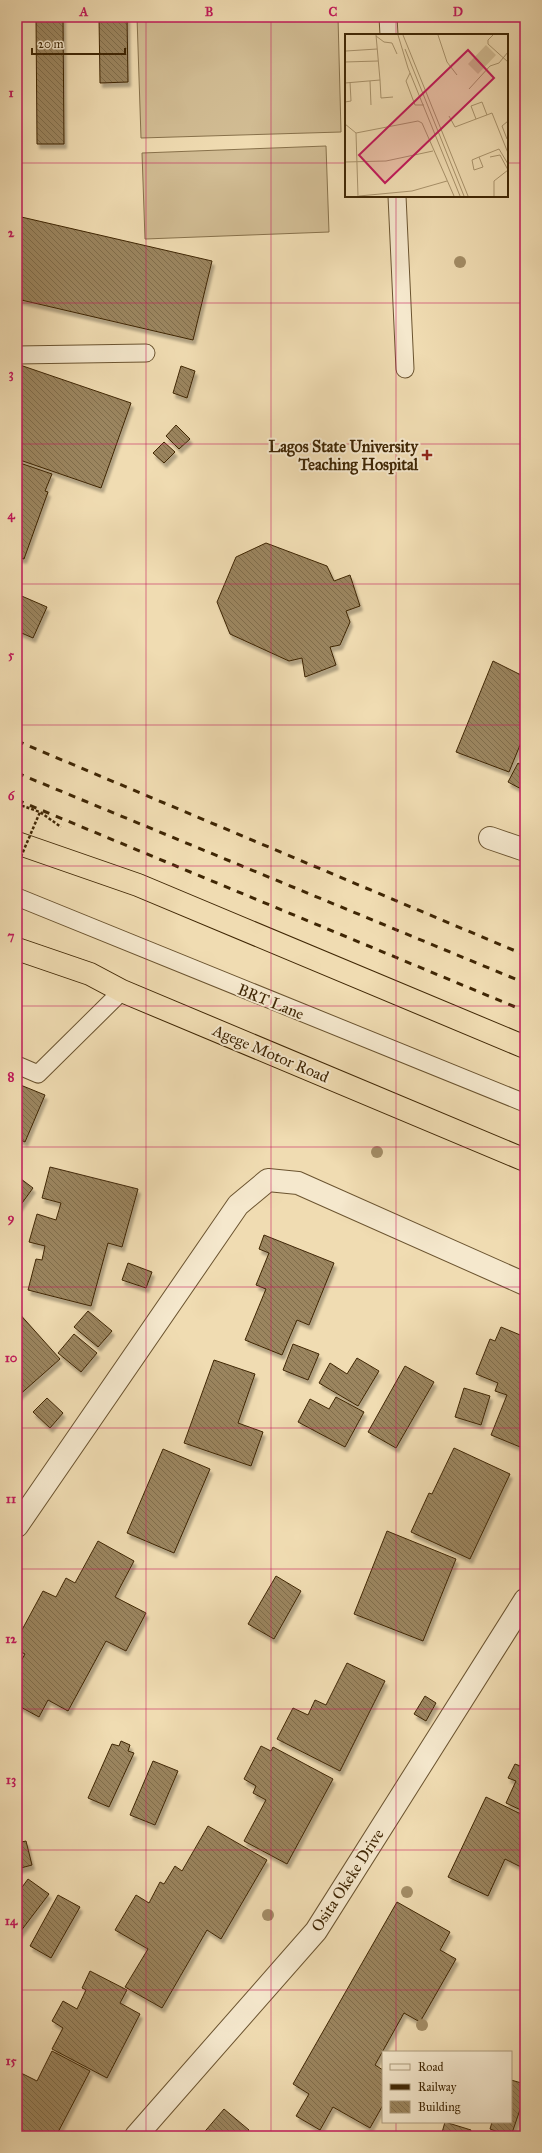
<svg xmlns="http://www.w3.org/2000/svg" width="542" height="2153" viewBox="0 0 542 2153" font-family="'IM FELL Great Primer',serif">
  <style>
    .pitch { fill: #d2bd94; stroke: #88724c }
    .building { fill: url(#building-back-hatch); stroke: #3f2604; filter: url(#shadow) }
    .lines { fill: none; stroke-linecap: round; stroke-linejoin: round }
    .service-casing { stroke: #6b5430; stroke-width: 19 }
    .minor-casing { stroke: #6b5430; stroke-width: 24 }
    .trunk-casing { stroke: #3f2604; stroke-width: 24 }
    .path { stroke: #3f2604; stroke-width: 2.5; stroke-dasharray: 3 2; stroke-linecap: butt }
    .service { stroke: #f5e8cd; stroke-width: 17 }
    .minor { stroke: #f5e8cd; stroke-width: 22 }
    .trunk { stroke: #f0dcb2; stroke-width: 22 }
    .rail { stroke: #3f2604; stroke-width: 3; stroke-dasharray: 7 7; stroke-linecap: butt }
    .path-bridge { stroke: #3f2604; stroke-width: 2.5; stroke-dasharray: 3 2; stroke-linecap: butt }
    .tree { fill: #a38d66 }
    .grid { fill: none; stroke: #c2185b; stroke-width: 1; stroke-opacity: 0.55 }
    .poi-dot { fill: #8f2418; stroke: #f5e8cd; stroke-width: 1.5 }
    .labels { text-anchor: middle; stroke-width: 4; stroke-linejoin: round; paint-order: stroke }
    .poi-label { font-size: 16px; font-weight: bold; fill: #3f2604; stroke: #f5e8cd; text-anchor: end }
    .street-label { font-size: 16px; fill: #3f2604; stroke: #f5e8cd }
    .inset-road { fill: none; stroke: #a9936c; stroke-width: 1 }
    .view { fill: #c2185b; fill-opacity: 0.15; stroke: #c2185b; stroke-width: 2 }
    .inset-edge { fill: none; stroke: #3f2604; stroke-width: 2 }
    .neatline { fill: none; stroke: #c2185b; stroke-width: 1.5 }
    .grid-label { font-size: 13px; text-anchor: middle; font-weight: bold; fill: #c2185b }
  </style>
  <defs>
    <pattern id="building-back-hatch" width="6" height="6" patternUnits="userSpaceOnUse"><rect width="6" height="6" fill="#9b855e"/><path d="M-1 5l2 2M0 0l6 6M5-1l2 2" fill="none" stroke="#806d4b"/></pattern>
    <filter id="shadow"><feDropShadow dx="2.5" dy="4.5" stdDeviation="1" flood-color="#0004"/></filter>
  </defs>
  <rect width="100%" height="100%" fill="#f0dcb2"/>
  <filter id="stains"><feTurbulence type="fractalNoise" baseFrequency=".005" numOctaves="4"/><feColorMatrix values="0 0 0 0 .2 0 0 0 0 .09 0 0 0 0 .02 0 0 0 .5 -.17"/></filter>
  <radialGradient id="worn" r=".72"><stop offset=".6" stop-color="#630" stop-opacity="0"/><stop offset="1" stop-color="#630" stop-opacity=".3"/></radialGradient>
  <g class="pitch">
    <path d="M137 17H338L341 132 141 138Z"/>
    <path d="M326 146 329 232 145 239 142 153Z"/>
  </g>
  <g class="building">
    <path d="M36 17H63L64 144H37Z"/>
    <path d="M99 17H127L128 82 100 83Z"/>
    <path d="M17 216 212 261 193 340 17 299Z"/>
    <path d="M17 364 131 403 101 488 17 459Z"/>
    <path d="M181 366 195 371 187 398 173 393Z"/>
    <path d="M176 425 190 439 179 449 166 436Z"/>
    <path d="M164 442 175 452 164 463 153 453Z"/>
    <path d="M17 462 52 474 45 491 48 492 24 559 17 557Z"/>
    <path d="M266 543 327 566 334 581 350 575 360 606 346 611 350 622 340 645 330 647 336 665 305 677 302 658 289 661 230 634 217 602 236 557Z"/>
    <path d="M17 594 47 607 33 638 17 631Z"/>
    <path d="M493 661 525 677V733L509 772 456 752Z"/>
    <path d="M525 748V759L521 757Z"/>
    <path d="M518 763 525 767V791L508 782Z"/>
    <path d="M18 1084 45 1095 25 1142 17 1138Z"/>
    <path d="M50 1167 138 1189 122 1247 108 1243 91 1306 28 1290 36 1259 42 1260 45 1246 29 1242 37 1214 56 1220 61 1203 42 1198Z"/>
    <path d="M17 1176 33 1188 17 1210Z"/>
    <path d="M264 1235 334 1263 309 1325 297 1320 282 1355 245 1340 266 1289 256 1285 269 1253 259 1249Z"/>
    <path d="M128 1263 152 1272 146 1288 122 1280Z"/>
    <path d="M17 1311 60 1359 17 1397Z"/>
    <path d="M88 1311 112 1331 98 1347 74 1327Z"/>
    <path d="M501 1327 525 1337V1449L491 1435 507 1395 495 1391 498 1383 476 1374 490 1339 495 1341Z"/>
    <path d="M74 1334 97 1353 81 1372 58 1353Z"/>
    <path d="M293 1344 319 1354 308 1380 283 1370Z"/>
    <path d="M357 1358 379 1371 358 1406 319 1383 330 1363 347 1374Z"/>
    <path d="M214 1360 255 1374 238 1423 263 1432 251 1466 184 1443Z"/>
    <path d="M405 1366 434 1382 396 1448 368 1432Z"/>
    <path d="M464 1388 490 1396 481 1425 455 1417Z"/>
    <path d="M336 1397 364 1412 345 1447 298 1422 310 1399 329 1409Z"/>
    <path d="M47 1398 63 1413 50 1428 33 1412Z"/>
    <path d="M454 1448 510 1474 470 1559 411 1532 429 1493 432 1494Z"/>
    <path d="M163 1449 210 1469 174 1553 127 1533Z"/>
    <path d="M387 1531 456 1559 423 1641 354 1614Z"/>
    <path d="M98 1541 134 1561 115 1597 146 1613 126 1651 106 1641 68 1711 48 1700 39 1717 17 1705V1668L25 1654 17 1650V1639L43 1591 56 1597 66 1578 75 1583Z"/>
    <path d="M276 1576 301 1591 274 1639 248 1624Z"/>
    <path d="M347 1663 385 1681 340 1771 277 1739 293 1708 308 1715 315 1700 326 1705Z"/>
    <path d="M425 1696 436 1703 426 1721 414 1714Z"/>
    <path d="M121 1741 130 1745 128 1751 134 1753 109 1807 88 1798 112 1744 119 1746Z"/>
    <path d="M261 1746 271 1751 273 1747 333 1779 287 1864 244 1841 266 1800 253 1793 256 1786 244 1779Z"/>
    <path d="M153 1761 178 1771 155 1825 130 1815Z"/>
    <path d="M525 1763V1812L506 1803 516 1781 508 1778 515 1764 523 1767Z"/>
    <path d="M486 1797 525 1816V1869L505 1859 488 1896 448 1877Z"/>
    <path d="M208 1826 267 1860 221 1939 207 1930 162 2008 125 1987 148 1949 115 1930 136 1895 149 1903 160 1882 164 1884 175 1866 182 1871Z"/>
    <path d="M26 1841 32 1865 17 1869V1843Z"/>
    <path d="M28 1879 49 1894 17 1936V1888L20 1890Z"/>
    <path d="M58 1895 80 1907 51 1958 30 1946Z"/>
    <path d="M397 1902 450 1932 440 1950 456 1959 420 2022 404 2013 375 2065 383 2070V2105L370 2128 333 2107 320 2130 296 2116 309 2094 293 2084Z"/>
    <path d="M90 1971 127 1990 120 2003 140 2014 107 2078 52 2049 63 2028 52 2021 63 2001 77 2009 86 1990 82 1988Z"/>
    <path d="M52 2051 90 2071 56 2136H17V2071L37 2081Z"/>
    <path d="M511 2080 525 2084V2095L511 2136H509L490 2129 492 2122H511Z"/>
    <path d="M224 2109 249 2130 244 2136H201Z"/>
    <path d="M445 2122 471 2130 469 2136H441Z"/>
  </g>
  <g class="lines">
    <defs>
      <g id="service">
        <path d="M388 17 389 35"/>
        <path d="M397 196 405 369"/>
        <path d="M17 355 146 353"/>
        <path d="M17 897 525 1103"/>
        <path d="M17 1065 38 1074 122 991"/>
      </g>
      <g id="minor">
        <path d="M490 838 525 850"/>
        <path d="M17 1526 238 1205 268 1180 298 1183 525 1284"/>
        <path d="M136 2136 316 1931 525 1600"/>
      </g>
      <g id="trunk">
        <path d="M17 843 138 885 525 1047"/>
        <path d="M17 949 90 974 122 991 525 1160"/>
      </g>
    </defs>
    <use href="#service" class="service-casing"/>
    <use href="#minor" class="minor-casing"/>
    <use href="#trunk" class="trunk-casing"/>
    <path class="path" d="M17 804 40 812 61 827"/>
    <use href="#service" class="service"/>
    <use href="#minor" class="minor"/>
    <use href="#trunk" class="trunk"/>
    <g class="rail">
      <path d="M17 741 525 955"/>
      <path d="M17 773 525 983"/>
      <path d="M17 800 525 1011"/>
    </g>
    <path class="path-bridge" d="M17 866 40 812"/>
  </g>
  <g class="tree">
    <circle cx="460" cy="262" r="6"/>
    <circle cx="377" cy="1152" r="6"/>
    <circle cx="407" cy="1892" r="6"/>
    <circle cx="268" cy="1915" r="6"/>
    <circle cx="422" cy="2025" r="6"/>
  </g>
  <path class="grid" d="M146 17V2136M271 17V2136M396 17V35M17 163H346M507 163H525M396 196V2052M17 303H525M17 444H525M17 584H525M17 725H525M17 866H525M17 1006H525M17 1147H525M17 1287H525M17 1428H525M17 1569H525M17 1709H525M17 1850H525M17 1990H525M396 2122V2136"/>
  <path class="poi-dot" d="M425 449h4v4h4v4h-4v4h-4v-4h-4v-4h4z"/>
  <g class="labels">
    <g class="poi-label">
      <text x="418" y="452">Lagos State University<tspan x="418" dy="18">Teaching Hospital</tspan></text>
    </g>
    <g class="street-label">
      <text transform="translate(271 1001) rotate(22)" y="6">BRT Lane</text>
      <text transform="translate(271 1053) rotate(23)" y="6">Agege Motor Road</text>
      <text transform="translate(347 1880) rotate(-57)" y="6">Osita Okeke Drive</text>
    </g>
  </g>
  <g transform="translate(345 34)">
    <rect width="163" height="163" fill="#f0dcb2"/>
    <path d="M141 11 151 21 133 40 123 30Z" fill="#d2bd94"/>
    <path class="inset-road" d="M53 1 63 34 115 162M58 1 123 162M93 1 102 28 112 41M148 1 143 6V10L163 28M31 2 39 8 47 9 52 20M60 15 119 162M1 17 32 15M0 28 33 27M65 39 61 47 70 71H79M35 46 36 64 48 63M25 47 26 71M0 49 35 46 31 1M124 55 145 32 154 29 163 18M0 68 6 67 5 48M104 82 110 93 147 79 163 119M131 85 126 72 137 68 142 81M0 90 11 99M162 105 157 92 163 87M134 123 138 133 129 136 127 126 134 123 154 115 163 130M145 123 155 121 163 136M0 128 41 127 88 117M13 162 11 99 73 87 77 89 109 162M14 162 67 157 102 147M149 162V147L163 136"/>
    <path class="view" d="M123 16 149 44 40 149 14 121Z"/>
    <rect width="163" height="163" class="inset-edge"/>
  </g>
  <rect width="542" height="2153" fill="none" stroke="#f0dcb2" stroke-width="44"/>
  <rect x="382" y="2051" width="130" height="72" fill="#f5e8cd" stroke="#ac9a7d"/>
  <rect x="390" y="2064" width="20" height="6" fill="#f5e8cd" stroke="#ac9a7d"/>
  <text x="418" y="2071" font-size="12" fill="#3f2604">Road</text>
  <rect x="390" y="2084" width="20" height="6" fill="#3f2604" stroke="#ac9a7d"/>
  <text x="418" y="2091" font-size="12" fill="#3f2604">Railway</text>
  <rect x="390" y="2101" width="20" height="12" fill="url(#building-back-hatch)" stroke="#ac9a7d"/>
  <text x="418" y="2111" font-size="12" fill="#3f2604">Building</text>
  <path d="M32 48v6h93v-6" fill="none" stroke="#3f2604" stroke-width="2"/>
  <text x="38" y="48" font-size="12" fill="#3f2604" stroke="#f5e8cd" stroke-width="3" paint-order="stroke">20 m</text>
  <rect x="22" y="22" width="498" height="2109" class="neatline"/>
  <g class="grid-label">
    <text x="84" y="16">A</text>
    <text x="209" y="16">B</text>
    <text x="333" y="16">C</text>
    <text x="458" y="16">D</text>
    <text x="11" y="97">1</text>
    <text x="11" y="237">2</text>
    <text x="11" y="378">3</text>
    <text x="11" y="519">4</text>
    <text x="11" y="659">5</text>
    <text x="11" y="800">6</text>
    <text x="11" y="940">7</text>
    <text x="11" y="1081">8</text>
    <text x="11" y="1222">9</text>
    <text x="11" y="1362">10</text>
    <text x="11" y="1503">11</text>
    <text x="11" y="1643">12</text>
    <text x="11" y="1784">13</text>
    <text x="11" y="1925">14</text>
    <text x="11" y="2065">15</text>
  </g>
  <rect width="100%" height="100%" filter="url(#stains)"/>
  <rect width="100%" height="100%" fill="url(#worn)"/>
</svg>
